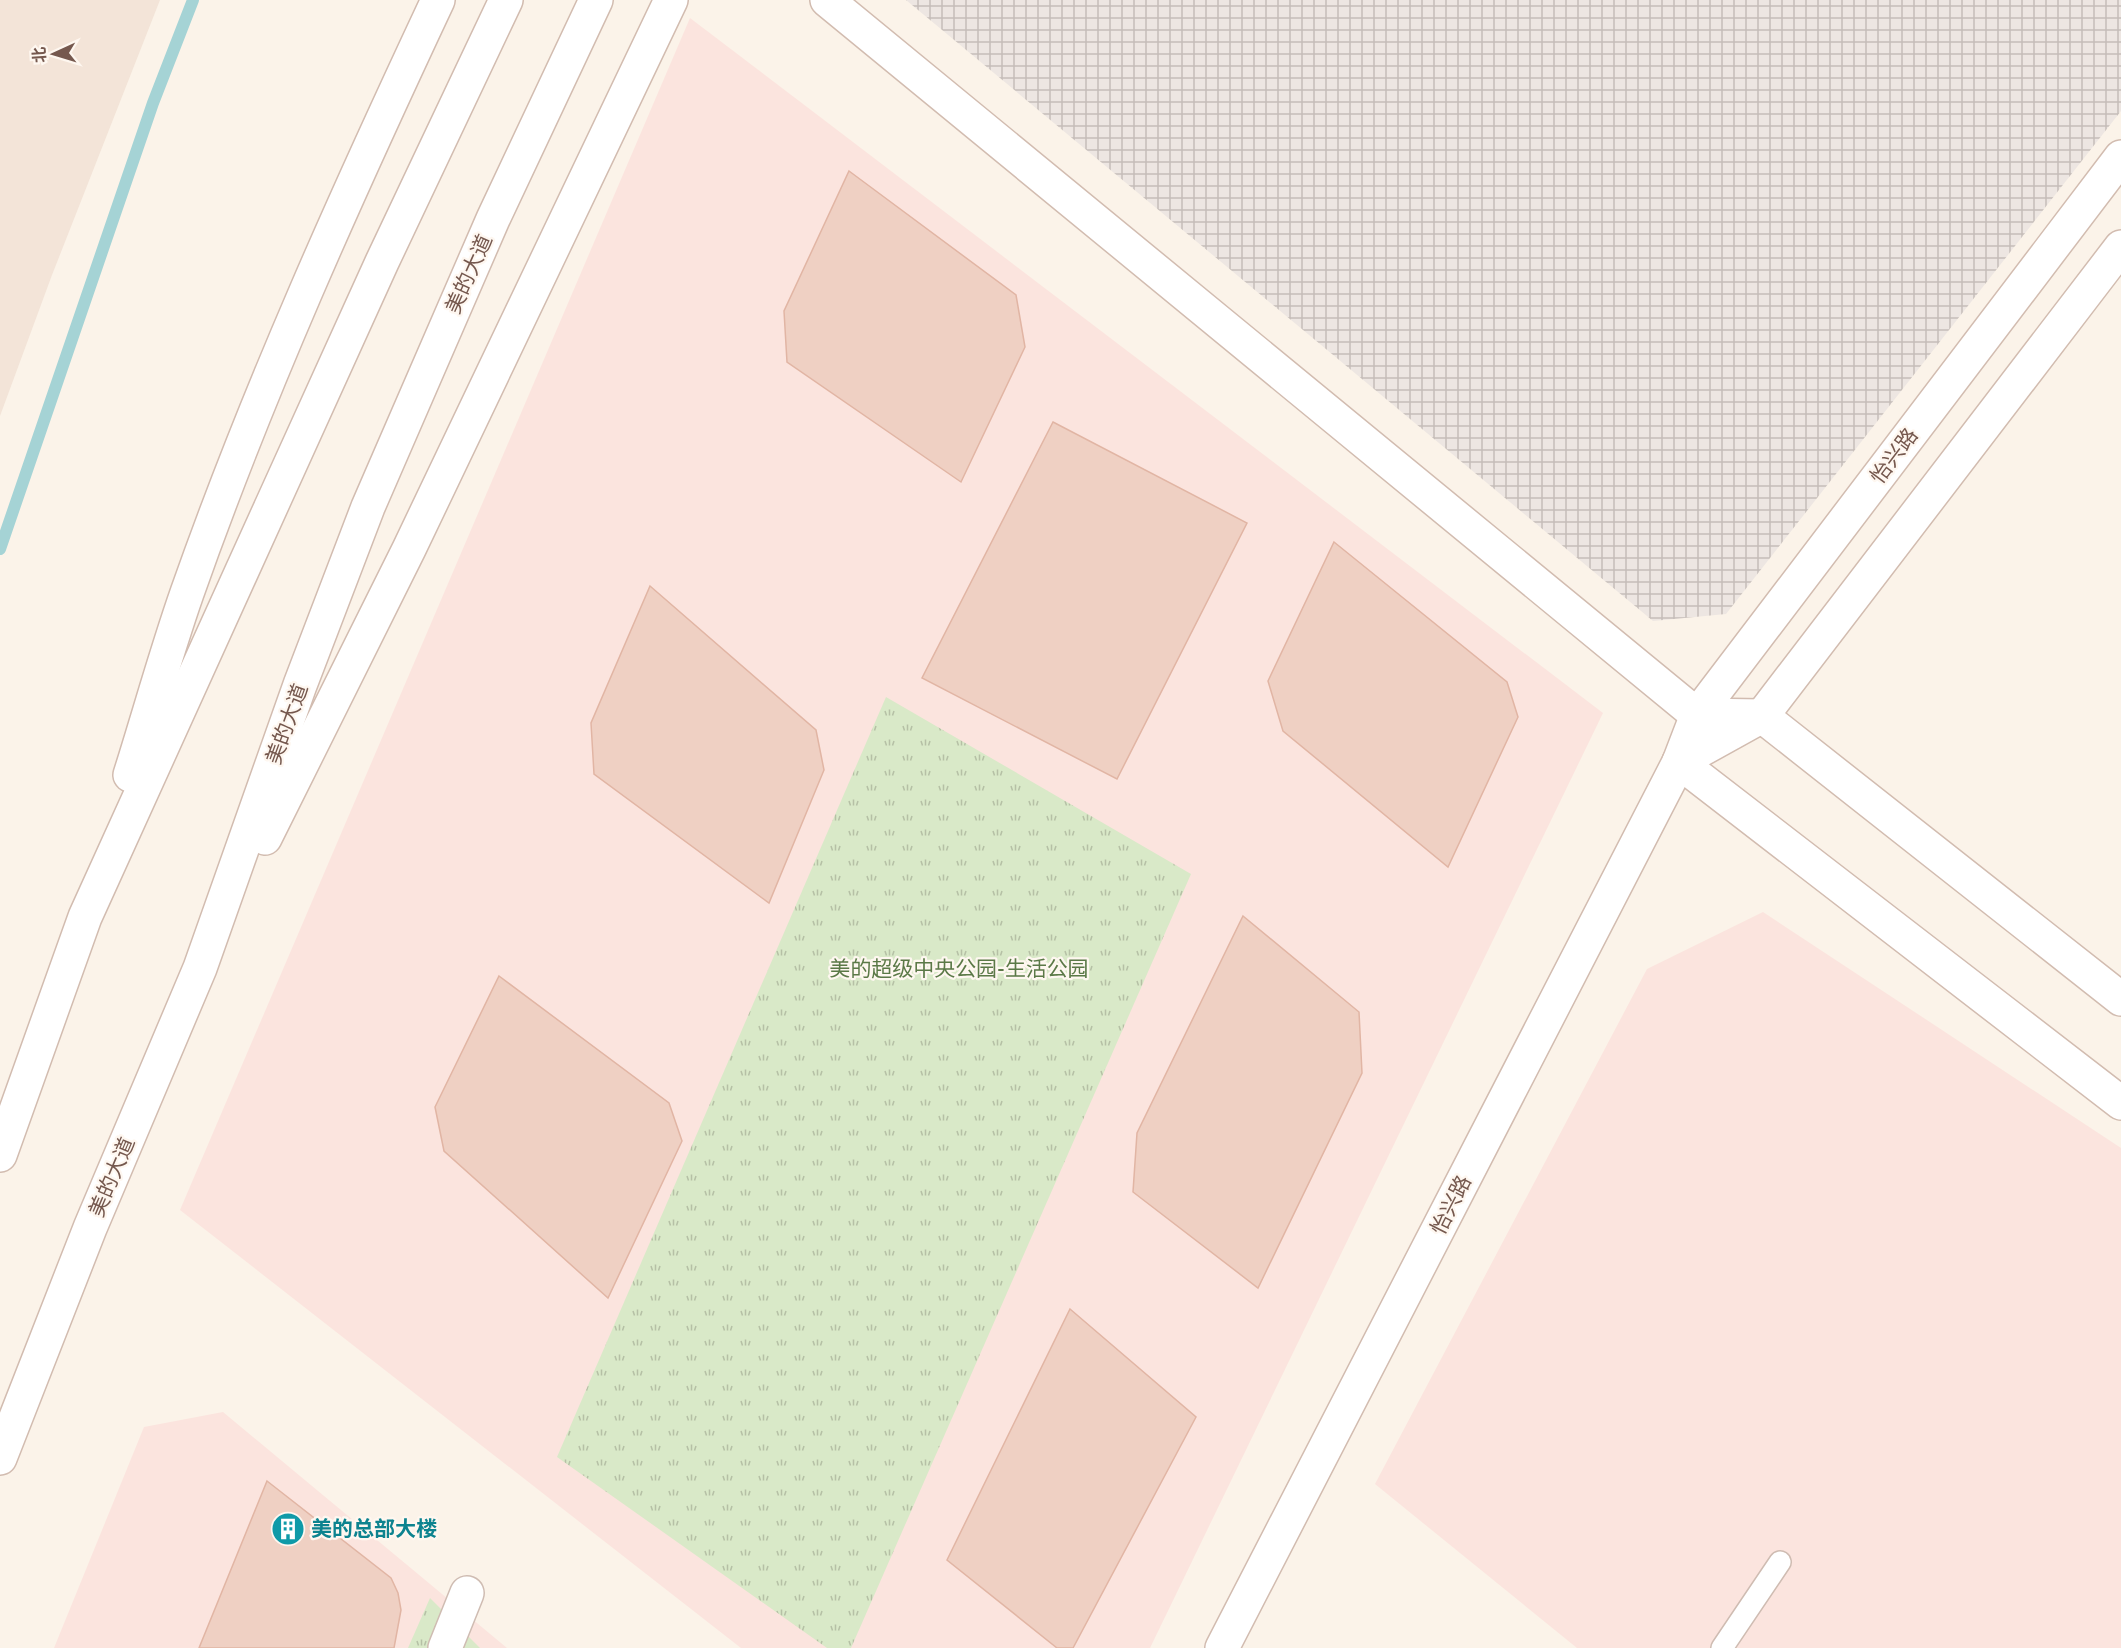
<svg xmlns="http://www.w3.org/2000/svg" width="2121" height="1648" viewBox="0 0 2121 1648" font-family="Signika,'Noto Sans SC',sans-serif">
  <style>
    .residential { fill: #f3e4d8 }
    .commercial { fill: #fbe4de }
    .industrial { fill: url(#industrial-grid) }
    .grass { fill: url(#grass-tufts) }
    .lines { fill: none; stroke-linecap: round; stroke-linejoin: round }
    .stream { stroke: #a5d3d5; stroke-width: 12 }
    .building { fill: #efd0c3; stroke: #e1b5a4; stroke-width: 1.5 }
    .lane-casing { stroke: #cfbcb2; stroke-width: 24 }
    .street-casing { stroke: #cfbcb2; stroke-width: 36 }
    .secondary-casing { stroke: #d2bcb0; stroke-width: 36 }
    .lane { stroke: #fff; stroke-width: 21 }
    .street { stroke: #fff; stroke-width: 33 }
    .secondary { stroke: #fff; stroke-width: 33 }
    .labels { text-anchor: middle; stroke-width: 4.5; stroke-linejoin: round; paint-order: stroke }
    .street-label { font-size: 21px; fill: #75584e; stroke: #fef7f0 }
    .park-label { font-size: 21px; fill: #5b7947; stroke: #fef7f0 }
    .culture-label { font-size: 21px; font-weight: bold; fill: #0d838f; stroke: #fef7f0; text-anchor: start }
  </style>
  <defs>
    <pattern id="industrial-grid" width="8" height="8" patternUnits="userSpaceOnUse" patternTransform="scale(1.5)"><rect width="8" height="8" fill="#ede6e2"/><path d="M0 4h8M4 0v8" fill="none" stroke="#c5bdb9"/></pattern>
    <pattern id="grass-tufts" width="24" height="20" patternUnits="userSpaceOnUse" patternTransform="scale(1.5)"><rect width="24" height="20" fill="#d9e9c8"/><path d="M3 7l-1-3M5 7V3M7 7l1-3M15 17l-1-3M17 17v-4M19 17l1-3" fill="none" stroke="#b5c0a5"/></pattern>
  </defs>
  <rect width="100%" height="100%" fill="#fbf3e9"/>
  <path class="residential" d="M0 0H160L52 275 0 416Z"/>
  <g class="commercial">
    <path d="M690 18 1603 713 1150 1648H741L180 1210Z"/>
    <path d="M1763 912 2121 1148V1648H1577L1375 1484 1647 969Z"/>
    <path d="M223 1412 507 1648H54L144 1427Z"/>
  </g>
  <path class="industrial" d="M906 0H2121V111L1726 614 1653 621Z"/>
  <g class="grass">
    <path d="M886 697 1191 874 851 1648H827L557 1457Z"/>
    <path d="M430 1598 480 1648H408Z"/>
  </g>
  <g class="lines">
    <path class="stream" d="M0 549 153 103 193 0"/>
  </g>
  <g class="building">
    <path d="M849 171 1016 295 1025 347 961 482 787 362 784 311Z"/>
    <path d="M1053 422 1247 523 1117 779 922 678Z"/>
    <path d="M1334 542 1507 682 1518 717 1448 867 1283 731 1268 681Z"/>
    <path d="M650 586 816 730 824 770 769 903 594 774 591 723Z"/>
    <path d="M1243 916 1359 1012 1362 1073 1258 1288 1133 1192 1137 1133Z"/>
    <path d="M499 976 669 1103 682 1141 608 1298 444 1151 435 1107Z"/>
    <path d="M1070 1309 1196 1417 1073 1648H1057L947 1560Z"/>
    <path d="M267 1481 391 1578 398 1593 401 1610 394 1648H199Z"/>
  </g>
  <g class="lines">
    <defs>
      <path id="lane" d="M1722 1648 1780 1562"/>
      <path id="street" d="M445 1648 467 1593"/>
      <g id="secondary">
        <path d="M827 0 1697 715 1762 716 2121 999"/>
        <path d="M1679 762 1762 716 2121 247"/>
        <path d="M1679 762 2121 1103"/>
        <path d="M130 775C149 715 166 653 187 593 258 391 347 194 438 0"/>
        <path d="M265 838 409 549 671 0"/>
        <path d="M0 1155 85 917 382 262 506 0"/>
        <path d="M0 1458 90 1228 200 968 300 685 368 507 493 219 596 0"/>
        <path d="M1222 1648 1679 762 1697 715 2121 157"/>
      </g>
    </defs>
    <use href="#lane" class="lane-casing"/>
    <use href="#street" class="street-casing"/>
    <use href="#secondary" class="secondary-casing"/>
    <use href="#lane" class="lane"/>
    <use href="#street" class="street"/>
    <use href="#secondary" class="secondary"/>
  </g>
  <defs>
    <symbol id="building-disc" viewBox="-11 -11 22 22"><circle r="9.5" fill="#0f9aa8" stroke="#fef7f0"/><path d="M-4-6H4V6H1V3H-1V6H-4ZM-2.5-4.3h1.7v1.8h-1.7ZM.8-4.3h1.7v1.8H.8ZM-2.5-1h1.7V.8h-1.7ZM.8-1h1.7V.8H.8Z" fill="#fff"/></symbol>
  </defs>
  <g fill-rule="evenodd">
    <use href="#building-disc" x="269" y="1510" width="38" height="38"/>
  </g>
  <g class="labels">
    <g class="street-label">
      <text transform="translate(469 274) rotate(-66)" y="7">美的大道</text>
      <text transform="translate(1894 456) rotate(-53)" y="7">怡兴路</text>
      <text transform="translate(287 724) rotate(-70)" y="7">美的大道</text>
      <text transform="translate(112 1177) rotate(-67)" y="7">美的大道</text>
      <text transform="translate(1451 1205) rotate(-63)" y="7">怡兴路</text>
    </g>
    <g class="park-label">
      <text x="959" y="976">美的超级中央公园-生活公园</text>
    </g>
    <g class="culture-label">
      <text x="311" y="1536">美的总部大楼</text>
    </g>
  </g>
  <g transform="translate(54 54) rotate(266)" stroke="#fef7f0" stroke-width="4.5" paint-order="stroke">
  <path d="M0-4.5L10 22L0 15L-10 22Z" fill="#75584e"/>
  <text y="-9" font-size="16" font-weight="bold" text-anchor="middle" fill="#75584e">北</text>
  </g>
</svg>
